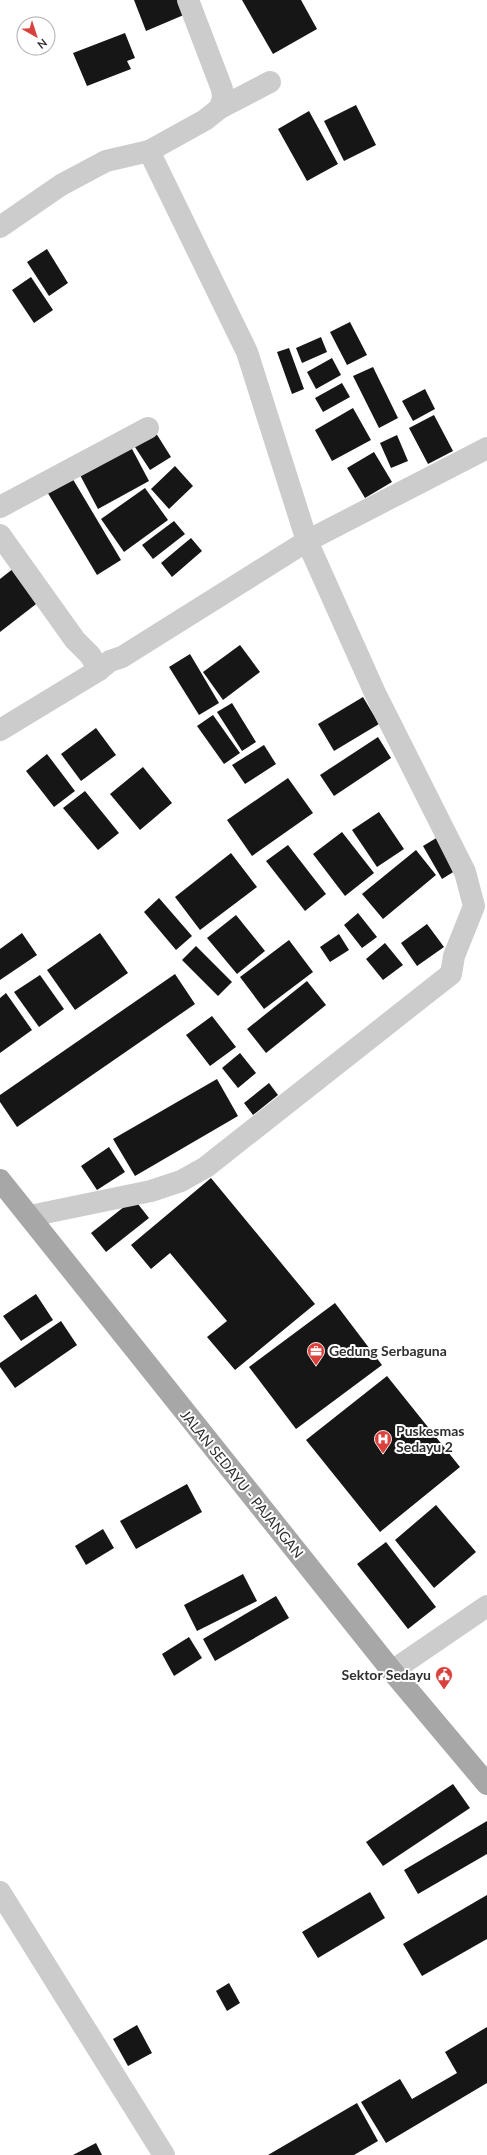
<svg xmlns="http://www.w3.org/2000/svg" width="487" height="2155" viewBox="0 0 487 2155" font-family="Lato,sans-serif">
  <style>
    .building { fill: #161616 }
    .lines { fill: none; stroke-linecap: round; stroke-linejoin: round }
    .minor { stroke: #ccc; stroke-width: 22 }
    .major { stroke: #a7a7a7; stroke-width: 22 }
    .labels { text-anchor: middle; stroke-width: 4; stroke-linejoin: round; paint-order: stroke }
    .poi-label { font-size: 14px; font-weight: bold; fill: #2f2f2f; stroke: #fff; text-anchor: start }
    .street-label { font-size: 14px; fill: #2f2f2f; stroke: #fff }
  </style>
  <rect width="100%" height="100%" fill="#fff"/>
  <g class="building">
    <path d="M134 0H181L186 14 146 31Z"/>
    <path d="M242 0H301L317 29 273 54Z"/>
    <path d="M125 33 135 58 127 61 131 69 87 86 73 53Z"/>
    <path d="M356 105 376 145 344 161 324 121Z"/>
    <path d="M309 111 338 164 307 181 278 129Z"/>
    <path d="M47 249 68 283 49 296 27 262Z"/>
    <path d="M31 277 53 310 34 323 12 290Z"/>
    <path d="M350 322 367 355 347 365 330 332Z"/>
    <path d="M321 337 327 352 302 363 296 348Z"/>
    <path d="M289 348 304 389 292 394 277 352Z"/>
    <path d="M332 358 341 375 316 389 307 372Z"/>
    <path d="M373 367 398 418 379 428 353 376Z"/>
    <path d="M342 383 350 397 323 412 315 398Z"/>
    <path d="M425 389 435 409 413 421 402 401Z"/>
    <path d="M353 408 371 440 332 461 315 430Z"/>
    <path d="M434 415 453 451 428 464 409 428Z"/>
    <path d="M154 430 171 457 150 470 133 444Z"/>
    <path d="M397 435 408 461 391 468 380 443Z"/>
    <path d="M131 447 149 481 98 509 80 475Z"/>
    <path d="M374 452 392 482 365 498 347 468Z"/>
    <path d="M175 466 193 486 169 509 151 489Z"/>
    <path d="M71 476 121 560 97 575 46 490Z"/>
    <path d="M145 488 168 520 124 552 101 519Z"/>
    <path d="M174 521 185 534 153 559 142 545Z"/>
    <path d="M191 538 202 551 172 577 161 563Z"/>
    <path d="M14 568 40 601 0 632V579Z"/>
    <path d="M240 645 260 672 223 700 203 672Z"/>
    <path d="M190 654 219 703 199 715 169 667Z"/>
    <path d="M363 697 379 724 334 751 318 724Z"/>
    <path d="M232 703 256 742 242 751 217 712Z"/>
    <path d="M213 715 240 753 224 764 197 726Z"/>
    <path d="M96 728 116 755 81 781 61 754Z"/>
    <path d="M378 737 391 758 334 796 320 775Z"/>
    <path d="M264 745 276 764 245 784 232 765Z"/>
    <path d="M47 754 75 791 54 807 26 771Z"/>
    <path d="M143 767 172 803 140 830 110 794Z"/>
    <path d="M288 778 313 813 252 856 227 820Z"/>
    <path d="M85 791 119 833 98 850 63 808Z"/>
    <path d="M379 812 404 849 377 867 352 830Z"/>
    <path d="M342 832 374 873 345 896 313 854Z"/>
    <path d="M438 837 458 869 442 879 423 846Z"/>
    <path d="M288 845 326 894 305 911 266 861Z"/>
    <path d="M416 850 436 875 383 919 362 894Z"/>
    <path d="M231 853 257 887 200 930 175 897Z"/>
    <path d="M159 898 192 936 176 950 144 912Z"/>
    <path d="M358 913 377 937 362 948 344 925Z"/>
    <path d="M236 915 265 951 237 974 207 938Z"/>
    <path d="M427 924 444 947 417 966 401 943Z"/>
    <path d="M22 933 37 955 0 980V949Z"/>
    <path d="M100 933 128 973 75 1010 47 970Z"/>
    <path d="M339 934 349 950 330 962 320 947Z"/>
    <path d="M289 940 313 972 264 1009 240 977Z"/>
    <path d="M385 943 403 965 383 980 366 959Z"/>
    <path d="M196 946 232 982 218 996 182 960Z"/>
    <path d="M175 974 195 1004 17 1127 0 1102V1095Z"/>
    <path d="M40 975 64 1009 39 1027 14 992Z"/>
    <path d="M307 981 326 1005 266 1053 247 1029Z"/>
    <path d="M6 993 32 1030 0 1053V998Z"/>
    <path d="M212 1016 236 1047 210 1066 186 1035Z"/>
    <path d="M240 1053 256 1073 238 1088 222 1068Z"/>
    <path d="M217 1079 238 1116 135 1176 113 1139Z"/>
    <path d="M269 1083 278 1095 253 1115 244 1103Z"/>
    <path d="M109 1147 125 1172 97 1190 81 1166Z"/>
    <path d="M211 1178 315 1304 235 1370 207 1337 227 1321 170 1253 151 1269 131 1245Z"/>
    <path d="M134 1199 149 1218 106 1252 91 1233Z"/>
    <path d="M36 1294 53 1320 21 1341 3 1316Z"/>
    <path d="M335 1303 382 1365 296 1429 249 1367Z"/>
    <path d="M61 1321 77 1345 15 1388 0 1367V1363Z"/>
    <path d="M387 1376 460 1467 380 1532 306 1440Z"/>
    <path d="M187 1484 202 1512 136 1549 120 1521Z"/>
    <path d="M436 1505 476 1552 434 1588 395 1540Z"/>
    <path d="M103 1529 114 1548 86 1565 75 1546Z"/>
    <path d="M386 1542 436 1607 408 1629 357 1564Z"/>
    <path d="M243 1574 257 1601 197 1631 184 1605Z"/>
    <path d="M276 1596 289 1618 215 1661 203 1639Z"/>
    <path d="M189 1637 202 1658 174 1676 162 1654Z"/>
    <path d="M453 1784 470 1808 383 1866 366 1842Z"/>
    <path d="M487 1821V1854L418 1894 404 1870Z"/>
    <path d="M370 1892 385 1918 318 1958 302 1932Z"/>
    <path d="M487 1895V1939L422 1976 403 1944Z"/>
    <path d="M229 1983 240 2003 227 2011 216 1991Z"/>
    <path d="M137 2025 152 2053 128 2066 113 2039Z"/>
    <path d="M487 2027V2083L386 2143 361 2102 400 2079 412 2099 457 2073 445 2052Z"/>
    <path d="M357 2103 378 2141 354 2155H268Z"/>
    <path d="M96 2143 102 2155H73Z"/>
  </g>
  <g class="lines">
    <g class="minor">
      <path d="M188 0 222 89 223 98 220 108"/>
      <path d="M0 227 61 185 106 161 149 151 205 120 220 108 270 82"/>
      <path d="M0 507 148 428"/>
      <path d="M0 535 75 640 90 655 99 670"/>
      <path d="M0 730 99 670 110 661 122 657 307 541 487 448"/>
      <path d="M30 1216 151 1191 181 1181 206 1167 451 974 454 956 474 906 465 872 375 693 307 541 247 352 149 151"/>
      <path d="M392 1671 487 1606"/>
      <path d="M0 1892 164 2155"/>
    </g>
    <path class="major" d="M0 1180 392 1671 487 1784"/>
  </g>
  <defs>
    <symbol id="office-pin" viewBox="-11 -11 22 30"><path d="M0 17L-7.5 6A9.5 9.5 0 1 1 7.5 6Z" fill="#da413c" stroke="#fff"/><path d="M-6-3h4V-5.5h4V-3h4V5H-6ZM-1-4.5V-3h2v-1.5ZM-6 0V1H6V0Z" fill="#fff"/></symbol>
    <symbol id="hospital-pin" viewBox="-11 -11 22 30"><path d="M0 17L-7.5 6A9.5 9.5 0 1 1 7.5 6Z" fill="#da413c" stroke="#fff"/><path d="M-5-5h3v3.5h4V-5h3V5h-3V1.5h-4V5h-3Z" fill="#fff"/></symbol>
    <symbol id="civic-pin" viewBox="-11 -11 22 30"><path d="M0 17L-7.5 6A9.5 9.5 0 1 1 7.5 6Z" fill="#da413c" stroke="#fff"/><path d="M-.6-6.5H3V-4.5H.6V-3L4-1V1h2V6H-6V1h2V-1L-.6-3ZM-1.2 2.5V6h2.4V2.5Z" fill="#fff"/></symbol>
  </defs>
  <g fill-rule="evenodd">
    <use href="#office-pin" x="306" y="1341" width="20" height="27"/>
    <use href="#hospital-pin" x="373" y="1429" width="20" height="27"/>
    <use href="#civic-pin" x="434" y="1665" width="20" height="27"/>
  </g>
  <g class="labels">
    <g class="poi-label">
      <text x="329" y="1356">Gedung Serbaguna</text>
      <text x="396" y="1436">Puskesmas<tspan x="396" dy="16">Sedayu 2</tspan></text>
      <text x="431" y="1680" text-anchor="end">Sektor Sedayu</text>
    </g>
    <g class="street-label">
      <text transform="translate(242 1484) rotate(51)" y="5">JALAN SEDAYU - PAJANGAN</text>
    </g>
  </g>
  <g transform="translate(36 36) rotate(141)"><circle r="19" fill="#ffffff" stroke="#acacac"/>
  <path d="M0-3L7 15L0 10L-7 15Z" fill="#da413c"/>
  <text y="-6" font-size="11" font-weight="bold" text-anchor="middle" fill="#2f2f2f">N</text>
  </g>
</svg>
